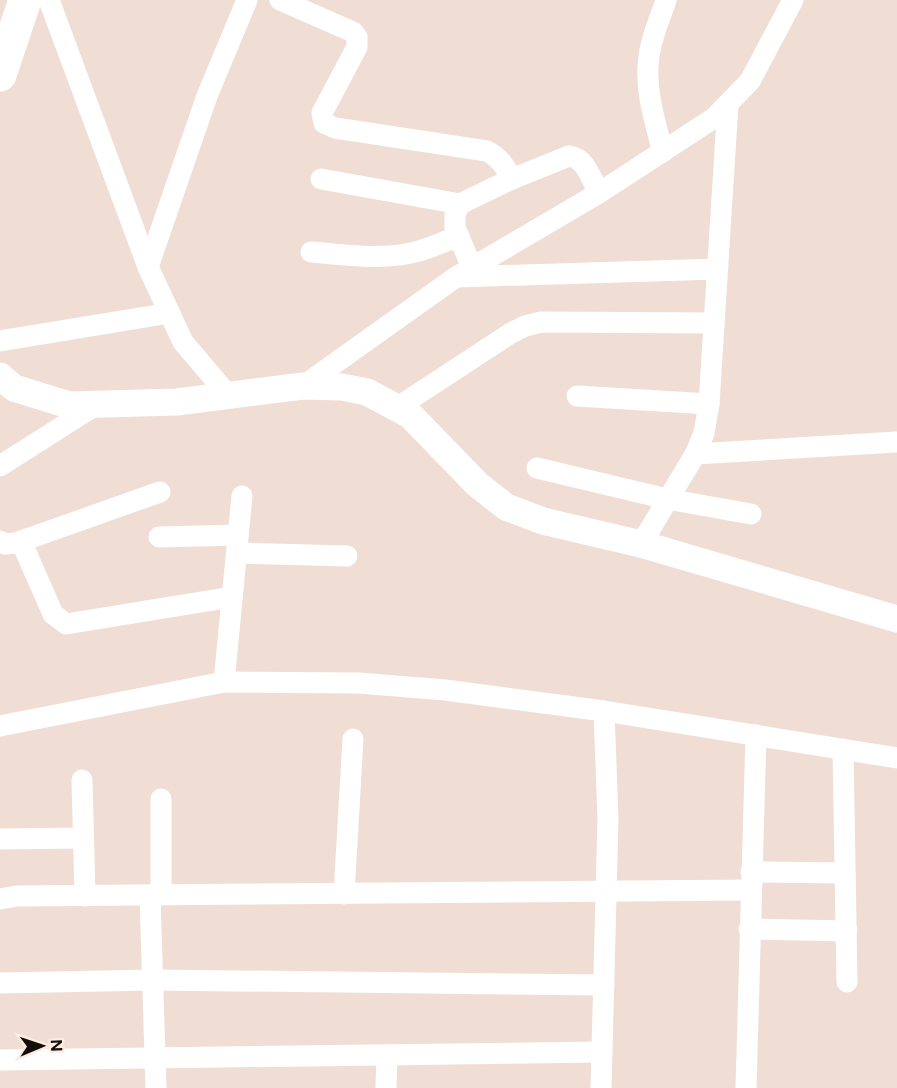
<svg xmlns="http://www.w3.org/2000/svg" width="897" height="1088" viewBox="0 0 897 1088" font-family="Figtree,sans-serif">
  <style>
    .lines { fill: none; stroke-linecap: round; stroke-linejoin: round }
    .minor { stroke: #fff; stroke-width: 21 }
    .tertiary { stroke: #fff; stroke-width: 27 }
    .primary { stroke: #fff; stroke-width: 33 }
  </style>
  <rect width="100%" height="100%" fill="#f0ded5"/>
  <g class="lines">
    <g class="minor">
      <path d="M49 0 148 267 183 342 228 395"/>
      <path d="M280 0 353 32 357 37V47L322 113 324 123 335 128 487 151C500 158 505 166 512 179"/>
      <path d="M663 152C654 119 643 84 650 50 653 33 661 16 666 0"/>
      <path d="M321 179 460 204"/>
      <path d="M311 252C347 255 385 261 419 251 433 247 446 241 459 236"/>
      <path d="M148 267 207 96 247 0"/>
      <path d="M472 267 455 228V214L460 204 512 179 569 156C586 158 591 179 599 193"/>
      <path d="M457 277 717 269"/>
      <path d="M0 341 170 313"/>
      <path d="M303 386 456 277 599 193 714 118 750 81 793 0"/>
      <path d="M577 396 709 404"/>
      <path d="M398 407 511 333 525 326 541 322 714 323"/>
      <path d="M695 454 897 442"/>
      <path d="M0 466 96 405"/>
      <path d="M537 468 667 499 751 514"/>
      <path d="M159 537 238 535"/>
      <path d="M0 541 5 544 16 543 160 492"/>
      <path d="M21 541 53 614 66 624 232 597"/>
      <path d="M641 544 696 453 704 433 709 404 728 104"/>
      <path d="M237 553 347 556"/>
      <path d="M224 682 242 496"/>
      <path d="M0 726 224 682 359 683 445 690 604 711 897 758"/>
      <path d="M843 749 847 982"/>
      <path d="M82 780 85 896"/>
      <path d="M0 839 83 838"/>
      <path d="M751 872 845 873"/>
      <path d="M344 894 353 739"/>
      <path d="M161 895V799"/>
      <path d="M150 896 156 1088"/>
      <path d="M0 899 17 896 751 890"/>
      <path d="M749 929 847 931"/>
      <path d="M0 983 153 980 604 985"/>
      <path d="M0 1060 602 1052"/>
      <path d="M386 1088 387 1055"/>
      <path d="M601 1088 608 819 604 711"/>
      <path d="M746 1088 756 735"/>
    </g>
    <path class="tertiary" d="M0 376 14 388 69 405 177 402 303 386 342 387 367 392 410 415 477 484 506 507 543 521 641 544 897 619"/>
    <path class="primary" d="M0 75 25 0"/>
  </g>
  <g transform="translate(42 1046) rotate(88)" stroke="#fdece2" stroke-width="4.5" paint-order="stroke">
  <path d="M0-4.5L10 22L0 15L-10 22Z" fill="#140e0b"/>
  <text y="-9" font-size="16" font-weight="bold" text-anchor="middle" fill="#140e0b">N</text>
  </g>
</svg>
